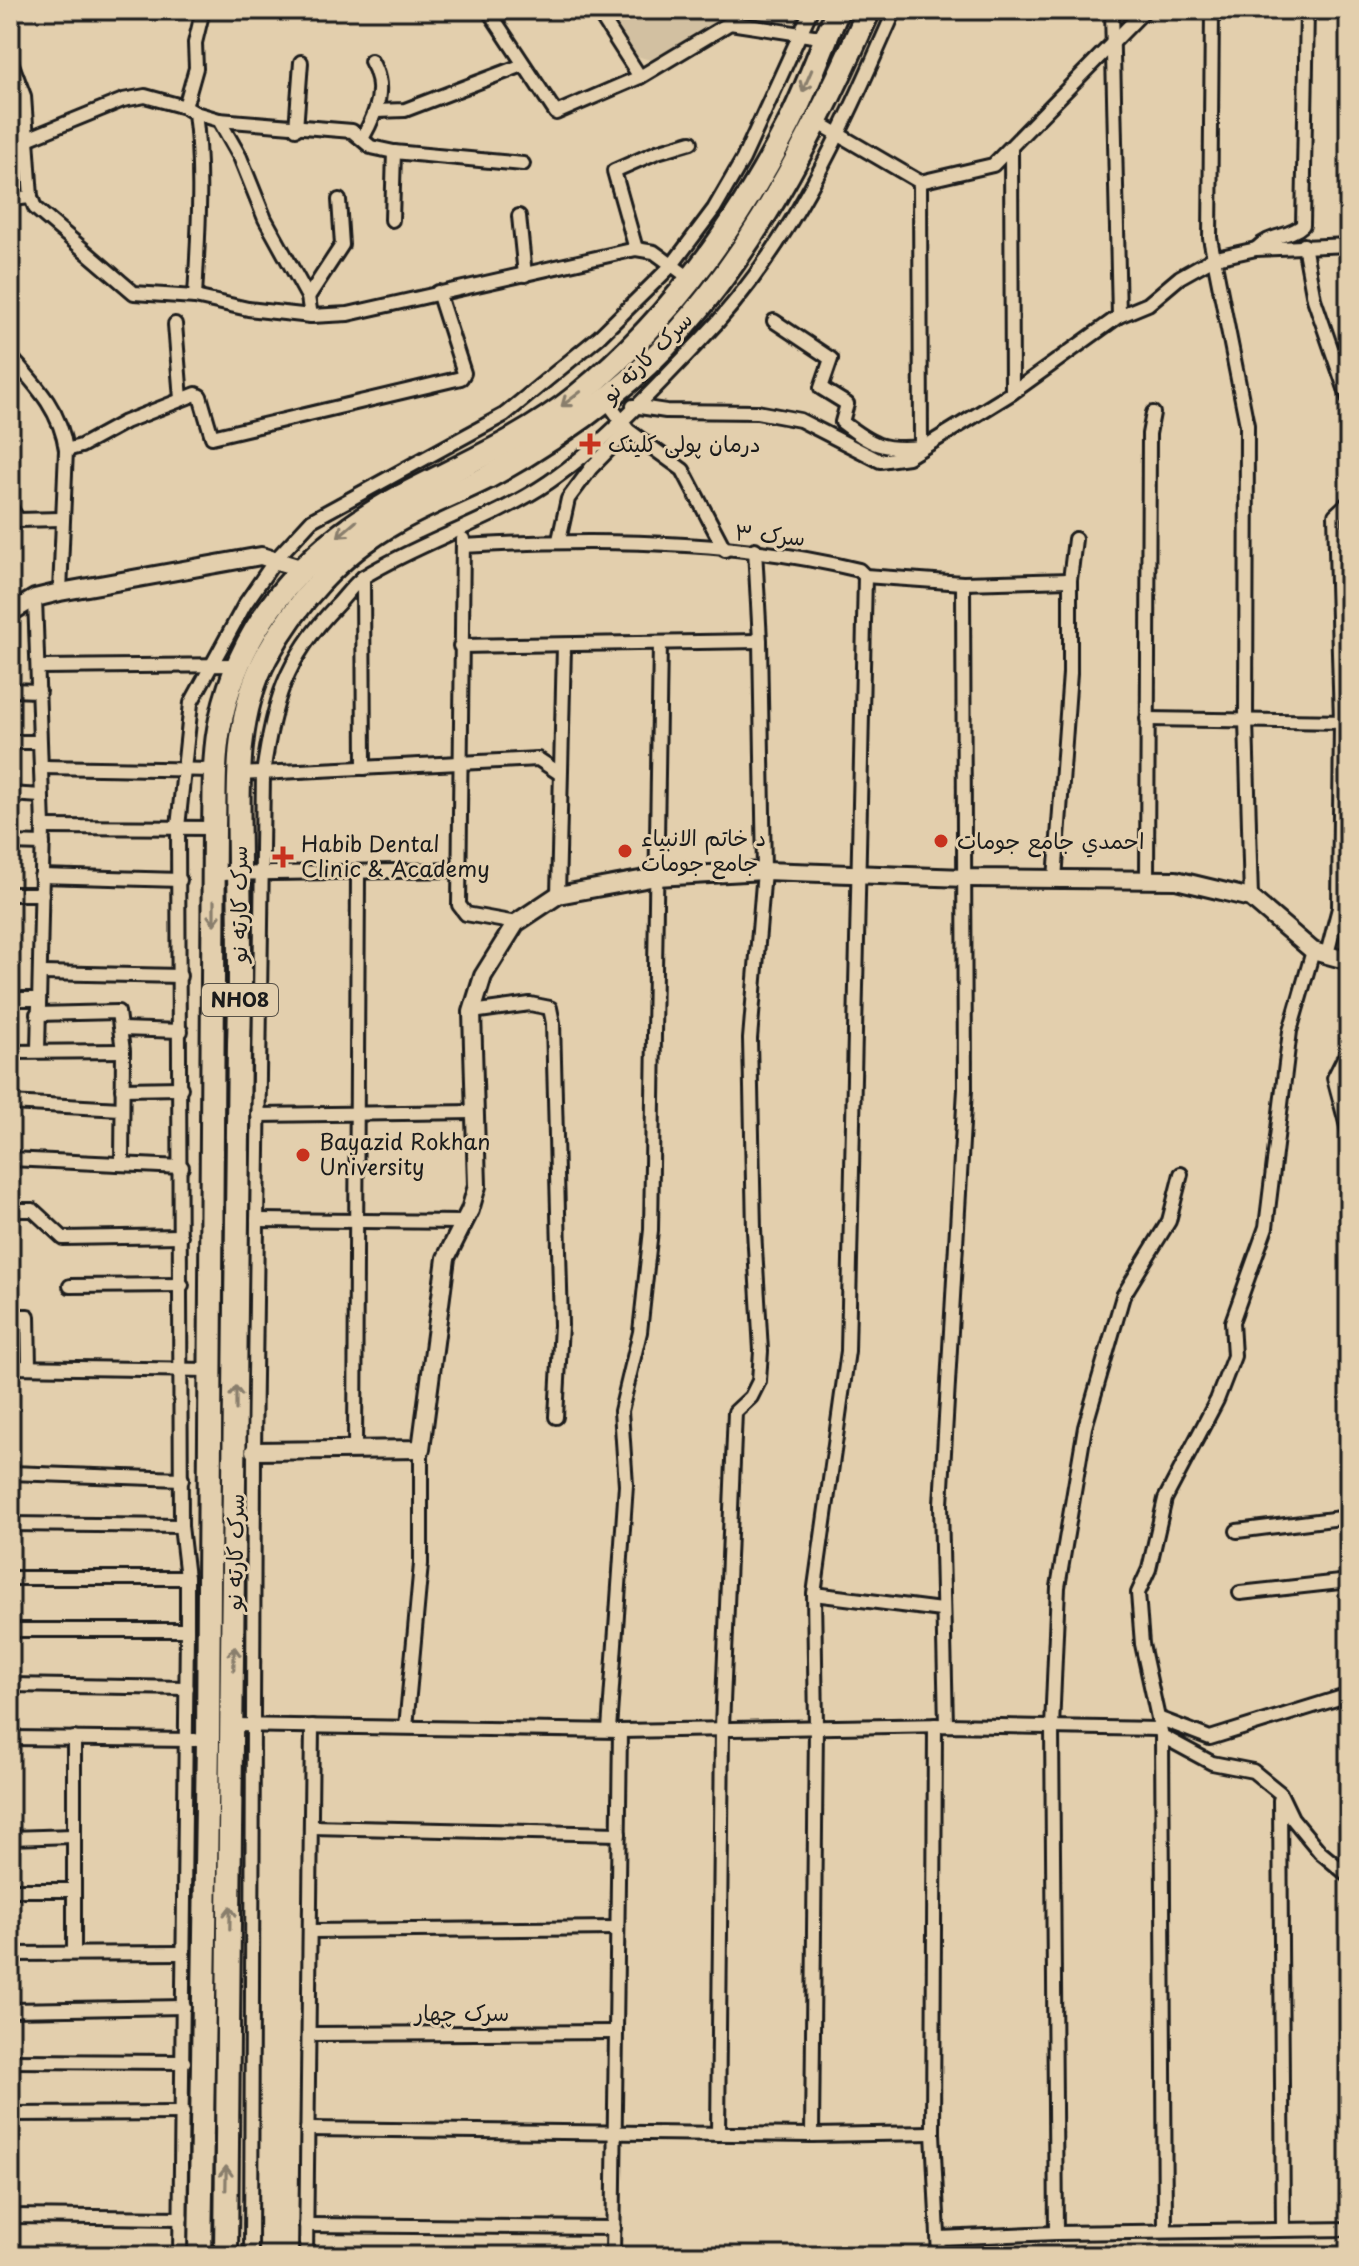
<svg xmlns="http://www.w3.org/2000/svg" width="1359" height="2266" viewBox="0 0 1359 2266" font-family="'Playpen Sans','Playpen Sans Arabic',sans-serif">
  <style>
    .built { fill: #d2c0a1 }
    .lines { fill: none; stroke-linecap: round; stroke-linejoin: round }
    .canal { stroke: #968a76; stroke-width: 12 }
    .minor-casing { stroke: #1c1c1c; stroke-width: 18 }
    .tertiary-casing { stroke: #1c1c1c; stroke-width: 22 }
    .trunk-casing { stroke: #1c1c1c; stroke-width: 28 }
    .minor { stroke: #e3cfad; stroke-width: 12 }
    .tertiary { stroke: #e3cfad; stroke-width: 16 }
    .trunk { stroke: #e3cfad; stroke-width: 22 }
    .oneway { stroke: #897e6c }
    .poi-dot { fill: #c8321e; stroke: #e3cfad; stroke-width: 3 }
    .labels { text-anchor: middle; stroke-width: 6; stroke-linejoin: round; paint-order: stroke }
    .shield { fill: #e3cfad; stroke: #585248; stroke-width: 2 }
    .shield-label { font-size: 20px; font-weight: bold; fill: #1c1c1c }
    .street-label { font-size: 22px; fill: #1c1c1c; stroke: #e3cfad }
    .poi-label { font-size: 22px; fill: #1c1c1c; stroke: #e3cfad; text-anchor: start }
  </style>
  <rect width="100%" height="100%" fill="#e3cfad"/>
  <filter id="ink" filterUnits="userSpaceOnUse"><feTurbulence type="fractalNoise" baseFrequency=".0125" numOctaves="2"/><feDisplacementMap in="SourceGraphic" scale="16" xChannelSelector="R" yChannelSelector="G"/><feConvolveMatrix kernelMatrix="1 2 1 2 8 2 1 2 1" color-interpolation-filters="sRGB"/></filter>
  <g filter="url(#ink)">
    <path class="built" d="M601 10H740L654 61 630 54Z"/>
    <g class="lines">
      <path class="canal" d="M990 2256 1349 2254"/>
      <defs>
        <g id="minor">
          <path d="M488 10 556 113 640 77 730 23 826 38"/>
          <path d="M597 10 640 77"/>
          <path d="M1112 10 1119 316"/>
          <path d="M1212 10 1210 238 1247 425 1246 720 1251 898"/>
          <path d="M10 59 24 96 31 197 35 208 134 293 195 297 248 309 311 316 348 314 636 249 654 252 691 279"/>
          <path d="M376 111 405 110 523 65"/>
          <path d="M195 113 219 120 240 157 265 219 308 297 311 316"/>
          <path d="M219 120 352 131 371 147 394 152 523 164"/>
          <path d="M819 123 920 182 993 165 1145 10"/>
          <path d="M296 129 301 62"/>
          <path d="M363 137C377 112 387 87 371 61"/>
          <path d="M10 146 123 100 145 96 185 107"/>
          <path d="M1011 147 1012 393"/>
          <path d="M10 199 31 197"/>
          <path d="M519 216 525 275"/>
          <path d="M392 220 394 152"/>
          <path d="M1304 245 1314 299 1349 400"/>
          <path d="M636 249 614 171 657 152 691 142"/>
          <path d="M1256 249C1270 234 1289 238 1303 225L1307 10"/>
          <path d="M195 297C198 236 203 174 195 113L185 107 196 68 195 43 203 10"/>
          <path d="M308 297 342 245 339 200"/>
          <path d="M774 321 831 359 821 388 847 404 842 422C872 445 882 451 921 447L920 182"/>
          <path d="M175 324 181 399"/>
          <path d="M10 356C36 385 61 411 66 450L60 592"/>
          <path d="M606 400 628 430 683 470 725 550"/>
          <path d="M633 406 666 411 757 412 800 420 880 461 908 457 1012 393 1119 316 1148 304 1180 277 1212 259 1256 249 1349 245"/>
          <path d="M66 450 81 446 125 422 196 394 200 396 212 437 461 378 464 373 438 292"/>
          <path d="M10 507 18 520 61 519"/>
          <path d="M463 539 459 905 466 914 516 923"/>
          <path d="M559 540 568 499 591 468 628 430"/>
          <path d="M463 546C592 538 734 539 859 570L865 576 963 583 1070 580"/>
          <path d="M363 577 364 768"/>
          <path d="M35 598 43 827 38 1050"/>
          <path d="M460 646 760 641"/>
          <path d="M40 667 235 665"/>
          <path d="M10 690 39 691"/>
          <path d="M1147 719 1349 722"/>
          <path d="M10 742H39"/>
          <path d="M41 767 216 770"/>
          <path d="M239 774 538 759 559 773"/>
          <path d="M10 794 41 796"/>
          <path d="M43 827 214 828"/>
          <path d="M10 843 43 844"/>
          <path d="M214 874 459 870"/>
          <path d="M41 876 180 880"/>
          <path d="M1147 878 1149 434 1153 413"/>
          <path d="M1055 879 1070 673V580L1075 539"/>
          <path d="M10 894H42"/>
          <path d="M558 895 564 646"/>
          <path d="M1327 954 1339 908 1341 721 1335 515 1349 502"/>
          <path d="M42 973 180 976"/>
          <path d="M10 999H39"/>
          <path d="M472 1012 530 1004 550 1008 553 1023 561 1325 556 1417"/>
          <path d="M37 1014 118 1012 123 1051 122 1163"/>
          <path d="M121 1029 181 1031"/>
          <path d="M1349 1048 1334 1078 1349 1134"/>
          <path d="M10 1052 123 1051"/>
          <path d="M122 1089 181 1088"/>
          <path d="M10 1103 121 1109"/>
          <path d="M258 1115 475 1112"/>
          <path d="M10 1159 182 1167"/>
          <path d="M10 1210H33L63 1238 181 1236"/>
          <path d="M257 1220 463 1222"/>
          <path d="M70 1286 182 1285"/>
          <path d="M10 1316H28L29 1367"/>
          <path d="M10 1367 209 1370"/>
          <path d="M355 1449 358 873"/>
          <path d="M10 1473 182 1479"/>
          <path d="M10 1524 181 1526"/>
          <path d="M1237 1531 1349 1517"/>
          <path d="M10 1578H187"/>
          <path d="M1240 1593 1349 1581"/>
          <path d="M814 1594 941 1610"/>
          <path d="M10 1630H187"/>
          <path d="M10 1685 187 1688"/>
          <path d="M1349 1695 1210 1738 1158 1718 1162 1736 1212 1763 1253 1771 1280 1793 1292 1818 1320 1852 1349 1876"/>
          <path d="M1158 1718 1142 1644 1138 1593 1149 1569 1165 1499 1217 1400 1234 1356 1232 1322 1266 1227 1290 1031 1313 951"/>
          <path d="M233 1725 620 1731 946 1725 1158 1729"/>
          <path d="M935 1725 933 2133 939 2256"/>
          <path d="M946 1725 941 1504 965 1089 963 583"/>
          <path d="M406 1727 421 1564V1449"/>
          <path d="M609 1730 626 1485 621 1411 640 1332 651 1230 660 643"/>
          <path d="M1162 1736 1165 2231"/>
          <path d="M10 1738 195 1740"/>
          <path d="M74 1738V1952"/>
          <path d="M1280 1800 1283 2229"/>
          <path d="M311 1827 619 1834"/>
          <path d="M10 1838 73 1836"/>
          <path d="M10 1890H74"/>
          <path d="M310 1931 617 1928"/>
          <path d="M10 1954 183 1953"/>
          <path d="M10 2010 184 2007"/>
          <path d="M309 2034 616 2032"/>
          <path d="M10 2061 184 2062"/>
          <path d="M10 2114 183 2113"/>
          <path d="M307 2129 812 2135 933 2133"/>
          <path d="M718 2134 722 1727 735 1412 751 1397 759 1381 761 1351 754 1230 750 1039 764 871 760 641 755 549"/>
          <path d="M812 2135 816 1726 814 1594 848 1351 865 576"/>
          <path d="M10 2216 181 2218"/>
          <path d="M306 2225 614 2228"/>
          <path d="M1056 2233 1052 1727 1058 1587 1085 1427 1123 1296 1169 1221 1181 1174"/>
          <path d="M940 2238 1056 2233 1349 2229"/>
          <path d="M180 2256 187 1630V1578L181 1526 178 827 191 703 245 604 276 559 312 520 504 415 599 337 672 265 714 209 743 159 811 10"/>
          <path d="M251 2256 254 1451 263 774C273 703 285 659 336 606 345 597 354 583 365 576 424 540 492 521 549 482 604 444 653 390 699 342 791 248 843 128 895 10"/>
          <path d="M306 2256 312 1726"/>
          <path d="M613 2256 620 1731"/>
        </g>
        <g id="tertiary">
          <path d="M10 613 35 598 60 592 261 556 300 568"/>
          <path d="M254 1451 421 1449 446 1258 470 1210 477 1186 472 1012 483 976 516 923 558 895 656 877 764 871 966 878 1176 880 1251 898 1313 951 1349 961"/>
        </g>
        <g id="trunk">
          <path d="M200 2256 208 1741 214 828C215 792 213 754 221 719 242 620 311 544 400 497 461 465 523 440 577 396 666 324 736 227 788 126 807 89 821 48 838 10"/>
          <path d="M226 2256C230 1852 232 1448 239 1044 241 986 240 927 239 868 239 798 232 721 266 657 296 602 340 553 395 522 424 505 456 493 486 478 530 454 573 426 612 395 731 301 809 146 869 10"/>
        </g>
      </defs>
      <use href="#minor" class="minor-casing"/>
      <use href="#tertiary" class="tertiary-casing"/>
      <use href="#trunk" class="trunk-casing"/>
      <use href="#minor" class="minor"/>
      <use href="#tertiary" class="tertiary"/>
      <use href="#trunk" class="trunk"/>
    </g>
    <defs><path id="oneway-shaft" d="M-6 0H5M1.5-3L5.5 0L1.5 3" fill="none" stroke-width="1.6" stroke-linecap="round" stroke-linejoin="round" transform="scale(2)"/></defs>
    <g class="oneway">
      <use href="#oneway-shaft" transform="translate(807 81) rotate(113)"/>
      <use href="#oneway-shaft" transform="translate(571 399) rotate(143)"/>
      <use href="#oneway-shaft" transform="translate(347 529) rotate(140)"/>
      <use href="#oneway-shaft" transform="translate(214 913) rotate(90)"/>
      <use href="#oneway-shaft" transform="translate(236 1398) rotate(-90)"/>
      <use href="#oneway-shaft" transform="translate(234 1658) rotate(-89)"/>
      <use href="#oneway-shaft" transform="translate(230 1918) rotate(-89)"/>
      <use href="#oneway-shaft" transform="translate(226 2178) rotate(-89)"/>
    </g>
  </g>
  <g class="poi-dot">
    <path d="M586 432h8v8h8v8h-8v8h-8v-8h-8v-8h8z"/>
    <circle cx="941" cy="841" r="8"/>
    <circle cx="625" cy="851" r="8"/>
    <path d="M279 845h8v8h8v8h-8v8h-8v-8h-8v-8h8z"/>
    <circle cx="303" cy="1155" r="8"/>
  </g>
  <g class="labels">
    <rect class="shield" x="202" y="984" width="76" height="32" rx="6"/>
    <g class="shield-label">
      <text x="240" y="1007">NH08</text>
    </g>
    <g class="street-label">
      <text transform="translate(647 357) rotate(-45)" y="8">سرک کارته نو</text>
      <text transform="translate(770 535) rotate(5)" y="8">سرک ۳</text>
      <text transform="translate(239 904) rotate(-90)" y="8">سرک کارته نو</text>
      <text transform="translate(235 1552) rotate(-89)" y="8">سرک کارته نو</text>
      <text x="462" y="2021">سرک چهار</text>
    </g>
    <g class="poi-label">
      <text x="608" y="452">درمان پولی کلینک</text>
      <text x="641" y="846">د خاتم الانبیاء<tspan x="641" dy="25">جامع جومات</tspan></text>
      <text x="957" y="849">احمدي جامع جومات</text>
      <text x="301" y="852">Habib Dental<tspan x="301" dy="25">Clinic &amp; Academy</tspan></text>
      <text x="319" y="1150">Bayazid Rokhan<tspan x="319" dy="25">University</tspan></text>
    </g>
  </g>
  <rect width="1359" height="2266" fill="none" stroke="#e3cfad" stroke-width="40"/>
  <rect x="20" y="20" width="1319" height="2226" fill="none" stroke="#1c1c1c" stroke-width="3" filter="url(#ink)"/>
</svg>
